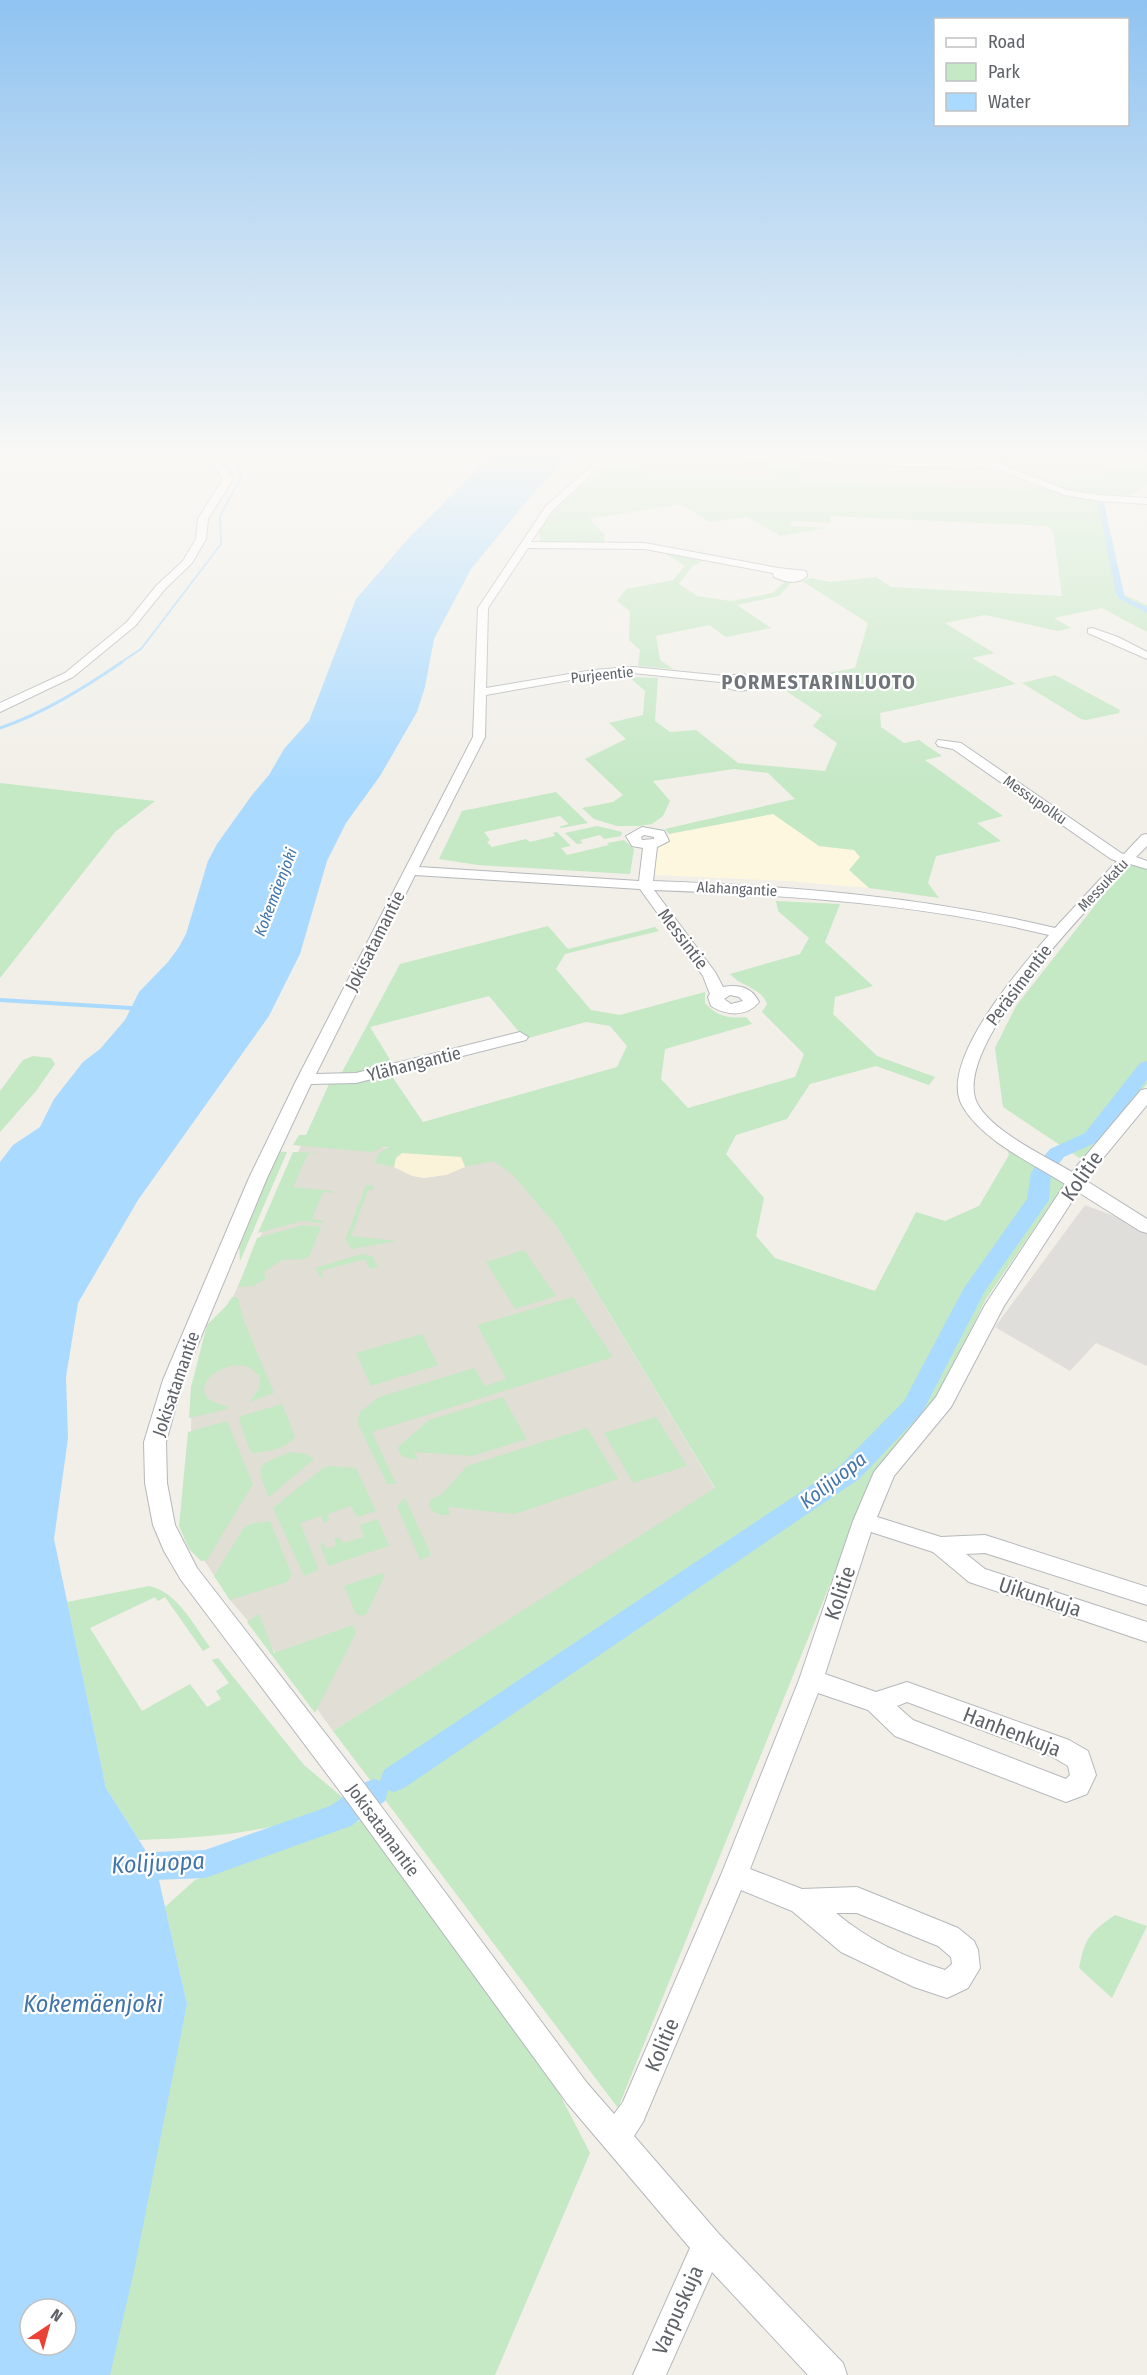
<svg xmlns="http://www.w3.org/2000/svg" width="1147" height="2375" viewBox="0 0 1147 2375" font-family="'Fira Sans Condensed',sans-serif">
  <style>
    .commercial { fill: #fef7e0 }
    .industrial { fill: #e0deda }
    .education { fill: #e1ded6 }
    .green { fill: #c5e8c5 }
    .sand { fill: #fbf3d9 }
    .water { fill: #aadaff; fill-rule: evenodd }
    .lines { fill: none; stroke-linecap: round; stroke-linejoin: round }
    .stream-far2 { stroke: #aadaff; stroke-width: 2 }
    .stream-far1 { stroke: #aadaff; stroke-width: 3 }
    .stream { stroke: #aadaff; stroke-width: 4 }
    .canal { fill: #aadaff; fill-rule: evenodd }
    .river { fill: #aadaff; fill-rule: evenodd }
    .minor-casing { stroke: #b5b8bc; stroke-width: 2 }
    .minor { fill: #fff; fill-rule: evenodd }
    .labels { text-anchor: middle; stroke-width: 4.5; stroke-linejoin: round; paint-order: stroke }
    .far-street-label { font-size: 15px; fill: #5f6368; stroke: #fff }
    .far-water-label { font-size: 16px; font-style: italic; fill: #4174aa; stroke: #fff }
    .street-label { font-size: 18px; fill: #5f6368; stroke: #fff }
    .far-district-label { font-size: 20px; font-weight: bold; letter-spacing: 1.5px; fill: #70757a; stroke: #fff }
    .water-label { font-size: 20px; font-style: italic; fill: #4174aa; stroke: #fff }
    .near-street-label { font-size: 21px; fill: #5f6368; stroke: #fff }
    .near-water-label { font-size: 24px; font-style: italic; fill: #4174aa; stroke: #fff }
  </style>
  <rect width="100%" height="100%" fill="#f1efe8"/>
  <path class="commercial" d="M773 814 819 846 854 850 861 857 849 870 869 888 787 881 654 875 657 847 669 834Z"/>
  <g class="industrial">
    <path d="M653 451H708V456L772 459 768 478 645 473Z"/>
    <path d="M718 451H947L970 461 968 462Z"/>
    <path d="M964 451H1057L1110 469 1048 484Z"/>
    <path d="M803 460 980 468 1002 472 1038 487 1026 489 801 480Z"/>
    <path d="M1085 1205 1127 1221 1147 1234V1366L1096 1343 1070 1371 995 1327Z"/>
  </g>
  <path class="education" d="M303 1141 484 1155 513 1174 557 1227 715 1489 333 1731 276 1653 230 1600 195 1546 191 1431 192 1386 214 1322 233 1297Z"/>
  <g class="green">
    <path d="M619 451H653L645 473 768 478 772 459 803 460 801 480 1026 489 1041 486 1062 493 1102 501 1122 594 1147 605V632L1102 608 1054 618 1071 628 1058 631 985 615 945 623 994 653 972 658 1016 684 880 713 881 727 904 743 919 740 942 756 925 760 1003 816 977 823 1001 841 936 856 928 883 939 898 869 888 849 870 860 857 854 850 819 846 773 814 669 834 665 829 795 799 768 773 734 769 653 781 670 801 663 816 652 824 639 826H617L594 819 582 808 613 802 623 795 585 759 626 739 609 723 643 715 645 691 629 677 658 678 655 721 670 732 696 730 738 763 825 771 837 743 813 726 822 715 783 689 760 686 855 668 868 623 802 581 811 578 830 582 876 577 891 587 1062 596 1053 532 1047 526 830 516 831 523 790 521 791 526 827 528 780 536 748 517 710 522 680 504 589 519 605 535 604 542H540L539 531 558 507 606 466Z"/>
    <path d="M1136 464 1147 465V485C1141 489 1133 495 1126 497 1108 503 1067 490 1048 484Z"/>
    <path d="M664 553 702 561 692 567 679 584 697 596 731 601 773 593 785 581 792 582 779 596 737 605 771 628 726 637 709 625 656 636 660 660 673 669 638 666 640 650 629 640 630 611 617 601 626 589 673 580 685 566Z"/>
    <path d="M1055 675 1120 710 1119 713 1086 720 1081 719 1022 683Z"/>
    <path d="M0 783 155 801 115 832 0 978Z"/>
    <path d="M556 792 588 823 561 828 559 827 569 824 560 816 484 832 490 840 487 842 492 847 526 839 530 842 555 836 553 833 557 832 571 846 561 848 567 855 609 845 607 843 624 840 634 849 630 874 478 865 439 859 462 811Z"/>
    <path d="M597 826 622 832 621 836 604 839 600 835 580 840 583 843 577 844 565 833Z"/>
    <path d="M1129 862 1147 868V1084L1081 1159 1003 1107 995 1048 1016 1006Z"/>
    <path d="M776 901 840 904 825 942 873 986 835 997 833 1014 877 1056 935 1077 929 1085 876 1066 810 1084 787 1119 736 1135 726 1154 764 1198 756 1236 775 1258 875 1291 916 1212 945 1221 979 1206 1009 1155 1007 1149 1068 1179 986 1299 936 1400 875 1473 618 2108 333 1731 715 1488 557 1227 512 1174 493 1161 465 1167 461 1157 396 1158 394 1167 375 1163 378 1154 389 1147H383L372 1152 293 1145 299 1135H306L329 1084 372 1080 391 1075 423 1122 617 1067 627 1046 610 1026 586 1022 525 1039 489 996 370 1027 394 1066 363 1073 341 1074 400 964 548 926 568 949 655 927 659 931 565 954 556 969 591 1010 620 1015 705 992V1003C716 1016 729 1019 746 1017L752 1024 665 1049 661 1079 688 1108 795 1077 804 1054 762 1012 767 1004C761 987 741 987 730 974L800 954 809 938 778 911Z"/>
    <path d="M33 1056 51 1058 55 1064 36 1091 0 1132V1091L23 1060Z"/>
    <path d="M274 1151 287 1152 240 1261 239 1244Z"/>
    <path d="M293 1152 319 1153 308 1154 293 1187 333 1191 332 1193 323 1192 312 1219 324 1221 323 1223 302 1221 258 1233Z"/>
    <path d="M366 1185 374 1186 372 1190H368L351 1236 397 1241 352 1249 345 1240Z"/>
    <path d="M303 1225 321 1227 309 1257 304 1259 282 1260 264 1272 266 1279 253 1286 238 1287 257 1238Z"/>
    <path d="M524 1250 556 1296 515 1309 486 1262Z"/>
    <path d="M361 1254 372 1256 378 1267 370 1269 365 1259 321 1271 323 1276 320 1277 315 1268Z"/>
    <path d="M232 1297 238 1298 244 1321 274 1393 249 1402 259 1389 260 1376C257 1374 252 1369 248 1367 221 1356 176 1397 228 1406V1409L189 1418 191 1387 207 1325 227 1305Z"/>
    <path d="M573 1297 613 1357 372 1432 396 1484H387L357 1422 360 1412 379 1397 474 1368 485 1386 506 1379 477 1325Z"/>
    <path d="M422 1334 438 1365 371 1386 356 1353Z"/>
    <path d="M503 1397 527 1439 472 1456 414 1452 418 1460 404 1457 399 1453 398 1447 429 1420Z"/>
    <path d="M282 1404 295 1436C286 1450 267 1452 251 1453L239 1420 241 1416Z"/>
    <path d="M656 1417 687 1466 633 1483 604 1433Z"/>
    <path d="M227 1421 253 1484 207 1560 201 1561 189 1549 179 1526 188 1432Z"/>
    <path d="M587 1428 618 1479 515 1514 448 1507 450 1515C441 1515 435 1515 429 1507L430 1500 442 1494 467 1466Z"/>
    <path d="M291 1452 307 1454 314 1459 269 1497C254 1463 257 1465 291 1452Z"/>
    <path d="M330 1466 356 1468 376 1511 357 1517 351 1506 328 1514 329 1520 327 1522 324 1523 321 1516 300 1523 318 1568V1570L304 1576 273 1508 323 1468Z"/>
    <path d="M405 1498 431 1555 420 1560 397 1506Z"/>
    <path d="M378 1519 389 1546 328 1566 320 1543H323L326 1549 336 1546 334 1538H340L343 1543 364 1537 360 1525Z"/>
    <path d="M270 1521 292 1575 287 1582 230 1600 214 1576 243 1529 250 1524Z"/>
    <path d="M382 1573 385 1575 367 1613 363 1616 356 1614 344 1586Z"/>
    <path d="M149 1586C178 1592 193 1625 210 1647L203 1651 165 1597 158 1601 155 1597 90 1628 142 1711 190 1684 207 1707 221 1699 216 1691 229 1683 212 1660 218 1658 304 1765 348 1802C277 1833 215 1837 139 1840L106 1788 67 1602Z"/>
    <path d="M259 1614 274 1653 353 1625 356 1633 315 1713 247 1622Z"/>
    <path d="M362 1820 558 2091 590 2153 495 2375H106L187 2004 165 1907 195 1880Z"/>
    <path d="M1115 1915 1147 1926 1112 1998 1079 1968C1085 1938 1089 1933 1115 1915Z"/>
  </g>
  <path class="sand" d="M402 1153 461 1157 465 1167 446 1175 424 1178 412 1176 394 1167 396 1158Z"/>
  <path class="water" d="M495 451H574L530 497 471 569 434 639 425 687 417 712 380 776 346 823 327 861 300 954 269 1016 138 1200 78 1303 66 1377 68 1438 54 1539 106 1788 156 1867 187 2004 134 2271 110 2375H0V1162L13 1145 40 1127 54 1099 83 1062 100 1049 125 1020 139 992 168 962 179 947 186 934 208 861 217 844 252 795 269 775 284 749 309 721 356 599 407 540ZM30 2309H66V2345H30Z"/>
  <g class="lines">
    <g class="stream-far2">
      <path d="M210 451 213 452"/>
      <path d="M120 663 141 649 221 544 220 516 240 479 239 467 219 455"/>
    </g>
    <path class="stream-far1" d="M0 728C44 713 84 688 122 662"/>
    <path class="stream" d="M0 1000 131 1008"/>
    <path class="canal" d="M1101 501 1104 503 1124 594 1125 597 1147 608V613L1120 599 1116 594 1098 503Z"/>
    <path class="river" d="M1147 1061V1080L1099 1141 1064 1157 1051 1174 1049 1200 985 1291 922 1413 859 1479 404 1788 394 1792 388 1790 385 1801 351 1826 205 1878 129 1881 118 1877 114 1867 118 1857 129 1853 205 1850 330 1806 363 1783 374 1779 380 1781 384 1770 841 1465 904 1401 964 1288 1027 1199 1031 1173 1034 1168 1050 1149 1085 1133 1140 1063Z"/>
    <defs>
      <g id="minor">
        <path d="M184 451C206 451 223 458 233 479L208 519 206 539 192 563 165 589 135 626 73 677 0 712V703L65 673 127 622 157 585 183 561 196 539 198 519 223 479 214 465Z"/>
        <path d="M347 451H489L467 458 351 454Z"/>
        <path d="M608 451H617L553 510 531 542 645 543 778 568 806 571 807 576C798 585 785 582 774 577L773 573 645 549 528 548 488 608 486 688 593 670 633 667 724 676 743 674 759 682C749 694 731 693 720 682L633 673 593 676 486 695 485 737 419 867 639 881 643 848 632 846 626 836 642 827 664 831 669 841 657 847 653 881C789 886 923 896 1055 928L1117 861 1111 859 953 749 938 746 936 743 938 740 961 743 1121 853 1124 854 1142 835 1147 834V846L1136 857 1147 861V869L1130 864C1093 903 950 1047 977 1103 991 1131 1045 1156 1072 1172L1141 1090 1147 1089V1105L1085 1180 1147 1219V1233L1140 1231 1078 1192 1004 1306 951 1407 894 1476 877 1517 941 1537 985 1535 1147 1587V1605L985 1553 966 1554 985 1569 1147 1622V1642L969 1582 933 1552 871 1532 825 1674 876 1692 907 1682 1069 1740 1088 1751 1096 1775 1087 1794 1066 1802 895 1736 868 1710 818 1693 750 1869 802 1889 857 1887 958 1928 974 1941 978 1950 980 1968 968 1988 947 1998 914 1987 841 1952 792 1911 741 1890 643 2122 634 2136 719 2234 843 2363 847 2375H808L712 2272 666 2375H633L690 2248 567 2103 345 1798 181 1580 164 1551 153 1525 145 1483 144 1442 163 1380 249 1178 297 1079 473 737 478 608 546 506ZM741 681 745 683 733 682ZM644 835 654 837V839L642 840 641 837ZM415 875 640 889 703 976 710 994 708 997 711 1006C727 1016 747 1017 759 1002 752 987 738 984 723 987L715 972 654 890C787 895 919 903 1049 935 1021 967 936 1064 963 1107 983 1141 1032 1163 1065 1184L985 1305 936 1397 874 1472 853 1521 799 1680 721 1875 623 2102 614 2114 587 2083 363 1782 197 1568 175 1525 167 1483 166 1442 183 1380 267 1178 311 1084 356 1083 526 1040 528 1037 520 1032 356 1073 316 1074ZM730 995 739 997 743 1001 731 1004 724 999ZM907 1702 1051 1756 1068 1766 1070 1775 1066 1779 913 1720 897 1706ZM836 1913H857L938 1946 951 1957 952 1964 945 1970C906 1958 868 1940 836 1913Z"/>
        <path d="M709 451 977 462 953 451H966L1067 490 1099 495 1147 498V504L1099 501 1065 495 988 466 968 468 721 459Z"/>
        <path d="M1092 628 1118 637 1147 652V659L1088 633V629Z"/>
      </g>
    </defs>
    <use href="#minor" class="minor-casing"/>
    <use href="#minor" class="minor"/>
  </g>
  <linearGradient id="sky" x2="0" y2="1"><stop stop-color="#8fc3f1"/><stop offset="0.58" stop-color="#f9f8f5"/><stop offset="1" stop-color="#f9f8f5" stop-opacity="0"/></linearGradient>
  <rect width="1147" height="784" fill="url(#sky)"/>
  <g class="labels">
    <g class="far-street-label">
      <text transform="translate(602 675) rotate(-6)" y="5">Purjeentie</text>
      <text transform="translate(1035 800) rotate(35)" y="5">Messupolku</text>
      <text transform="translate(1103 885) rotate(-47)" y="5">Messukatu</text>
      <text transform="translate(737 889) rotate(3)" y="5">Alahangantie</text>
    </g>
    <g class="far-water-label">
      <text transform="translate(275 892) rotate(-69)" y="6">Kokemäenjoki</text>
    </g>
    <g class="street-label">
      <text transform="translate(683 939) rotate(53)" y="6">Messintie</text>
      <text transform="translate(375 941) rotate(-63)" y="6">Jokisatamantie</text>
      <text transform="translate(1019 985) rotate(-53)" y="6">Peräsimentie</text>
      <text transform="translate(414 1064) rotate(-14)" y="6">Ylähangantie</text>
      <text transform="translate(176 1384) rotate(-71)" y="6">Jokisatamantie</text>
      <text transform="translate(383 1830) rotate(54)" y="6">Jokisatamantie</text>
    </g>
    <g class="far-district-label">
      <text x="819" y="689">PORMESTARINLUOTO</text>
    </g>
    <g class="water-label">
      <text transform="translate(833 1480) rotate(-38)" y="7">Kolijuopa</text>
    </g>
    <g class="near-street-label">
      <text transform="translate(1082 1176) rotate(-55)" y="7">Kolitie</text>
      <text transform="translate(840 1593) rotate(-71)" y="7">Kolitie</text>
      <text transform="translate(1040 1597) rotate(18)" y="7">Uikunkuja</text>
      <text transform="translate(1012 1732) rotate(21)" y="7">Hanhenkuja</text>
      <text transform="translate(662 2045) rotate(-67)" y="7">Kolitie</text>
      <text transform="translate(678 2310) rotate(-66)" y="7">Varpuskuja</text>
    </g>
    <g class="near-water-label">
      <text transform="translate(158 1863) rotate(-3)" y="8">Kolijuopa</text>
      <text x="93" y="2012">Kokemäenjoki</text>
    </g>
  </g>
  <rect x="934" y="18" width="195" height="108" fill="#ffffff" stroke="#bfc1c3" stroke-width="1.5"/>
  <rect x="946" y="38" width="30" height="9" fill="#ffffff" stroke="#bfc1c3" stroke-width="1.5"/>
  <text x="988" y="48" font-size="18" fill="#5f6368">Road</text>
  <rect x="946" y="63" width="30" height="18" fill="#c5e8c5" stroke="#bfc1c3" stroke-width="1.5"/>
  <text x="988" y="78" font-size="18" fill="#5f6368">Park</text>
  <rect x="946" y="93" width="30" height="18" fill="#aadaff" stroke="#bfc1c3" stroke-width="1.5"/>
  <text x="988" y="108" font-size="18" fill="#5f6368">Water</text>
  <g transform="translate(48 2327) rotate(36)"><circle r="28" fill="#ffffff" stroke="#bfc1c3" stroke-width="1.5"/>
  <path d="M0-4.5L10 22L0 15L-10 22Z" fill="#ea4335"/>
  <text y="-9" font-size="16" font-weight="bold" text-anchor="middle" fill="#5f6368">N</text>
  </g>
</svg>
